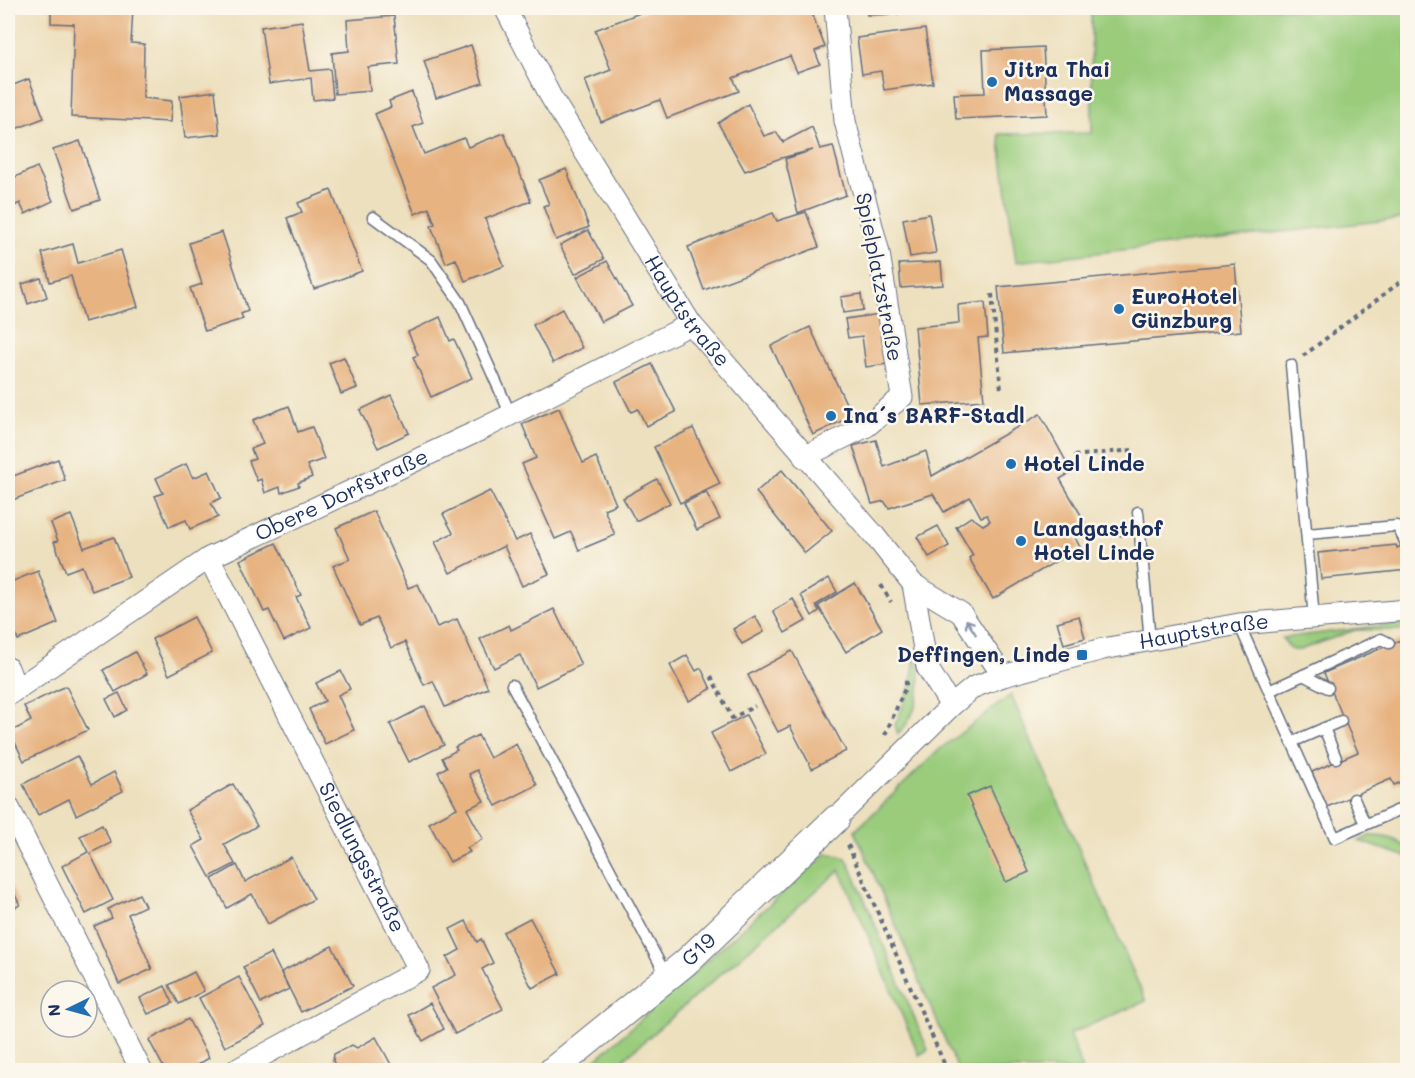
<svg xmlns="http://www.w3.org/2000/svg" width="1415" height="1078" viewBox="0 0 1415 1078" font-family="Mali,sans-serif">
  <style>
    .green { fill: #9acc7c; stroke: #5a7e6d; stroke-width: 1.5 }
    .building { fill: #e7b381 }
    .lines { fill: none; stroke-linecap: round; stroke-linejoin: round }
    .service-casing { stroke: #646d80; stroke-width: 13 }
    .minor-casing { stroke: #646d80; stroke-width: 23 }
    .tertiary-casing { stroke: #646d80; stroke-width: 29 }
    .path { stroke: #646d80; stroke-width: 4; stroke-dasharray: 4.5 4.5; stroke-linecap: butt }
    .service { stroke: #fff; stroke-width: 10 }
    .minor { stroke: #fff; stroke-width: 21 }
    .tertiary { stroke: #fff; stroke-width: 27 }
    .oneway { stroke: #8d97ae }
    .poi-dot { fill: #1f6fb2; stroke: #fbf7ec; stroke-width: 2 }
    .labels { text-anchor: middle; stroke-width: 5; stroke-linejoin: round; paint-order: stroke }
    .poi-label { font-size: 21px; font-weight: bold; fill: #1b2f5e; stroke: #fbf7ec; text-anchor: start }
    .street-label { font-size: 21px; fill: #1b2f5e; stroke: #fbf7ec }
  </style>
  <rect width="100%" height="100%" fill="#fbf7ec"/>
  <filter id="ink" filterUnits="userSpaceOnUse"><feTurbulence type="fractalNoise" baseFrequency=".0167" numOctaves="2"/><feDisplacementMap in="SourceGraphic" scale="12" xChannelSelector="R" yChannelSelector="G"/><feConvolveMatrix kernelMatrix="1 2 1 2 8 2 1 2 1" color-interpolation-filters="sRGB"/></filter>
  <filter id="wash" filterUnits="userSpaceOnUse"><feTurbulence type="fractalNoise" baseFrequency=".008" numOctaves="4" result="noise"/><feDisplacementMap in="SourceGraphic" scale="24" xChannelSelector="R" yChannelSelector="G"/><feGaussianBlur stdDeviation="1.35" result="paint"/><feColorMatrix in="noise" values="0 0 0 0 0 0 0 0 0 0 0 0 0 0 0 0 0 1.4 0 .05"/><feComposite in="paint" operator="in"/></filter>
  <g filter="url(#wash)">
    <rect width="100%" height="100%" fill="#ede0be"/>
    <g class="green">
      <path d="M1023 8H1407V218L1016 262 999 134 1092 133 1091 9Z"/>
      <path d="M1402 623 1407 624V630H1355L1300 650H1292L1282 638Z"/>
      <path d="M915 655C925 682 919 713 898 734L895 725 911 686Z"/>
      <path d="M1011 695 1146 1001 1069 1034 1083 1070H958L855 831 940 749Z"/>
      <path d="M1369 836C1385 836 1395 838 1407 848V857L1359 841Z"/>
      <path d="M827 853 846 858 852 870 928 1050 919 1055 840 870 611 1070H584Z"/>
    </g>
    <g id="blocks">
      <g class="building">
        <path d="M51 8H133L131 43 144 44 143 98 172 101 170 122 71 117 74 24 51 23Z"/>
        <path d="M653 8H810L825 47 815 51 820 64 797 72 790 56 733 78 739 91 667 118 660 100 601 122 585 80 611 70 595 30Z"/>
        <path d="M867 8H898V14L867 15Z"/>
        <path d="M394 16 399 64 368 67 370 91 335 94 332 53 349 51 347 20Z"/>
        <path d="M302 21 310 71 330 69 333 98 313 100 311 78 269 84 261 27Z"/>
        <path d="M925 29 933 83 884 90 881 71 862 74 857 38Z"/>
        <path d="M471 45 483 83 436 98 424 61Z"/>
        <path d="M1043 47 1047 115 956 119 954 94 985 93 983 50Z"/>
        <path d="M29 79 44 118 8 132V87Z"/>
        <path d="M215 91 220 134 185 138 180 96Z"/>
        <path d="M412 92 423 123 413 127 424 154 464 138 468 147 504 133 531 201 485 219 504 266 465 281 456 259 446 263 431 226 435 224 429 208 415 214 375 114 391 107 389 101Z"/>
        <path d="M748 104 764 136 776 132 783 142 812 127 820 149 833 146 846 195 798 213 785 159 813 150 781 158 745 171 718 123Z"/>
        <path d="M80 141 100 200 74 209 53 150Z"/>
        <path d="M37 167 53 201 25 214 20 203 8 209V171L13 178Z"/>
        <path d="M566 169 589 227 556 240 543 206 549 204 539 180Z"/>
        <path d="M331 190 362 271 314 289 287 218 302 212 298 203Z"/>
        <path d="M806 212 819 247 704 290 688 247 773 213 777 221Z"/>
        <path d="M929 214 936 253 910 257 903 219Z"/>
        <path d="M588 230 604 259 575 274 560 245Z"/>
        <path d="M222 232 248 311 241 314 243 319 205 331 190 288 202 284 189 243Z"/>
        <path d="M73 244 78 263 121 250 138 307 84 322 71 276 50 282 42 253Z"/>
        <path d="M607 261 632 306 601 322 577 277Z"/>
        <path d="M941 262 943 285 901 288 899 264Z"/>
        <path d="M1235 264 1241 331 1004 353 998 287Z"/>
        <path d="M41 278 47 297 28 304 22 284Z"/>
        <path d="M861 294 863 310 843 313 841 297Z"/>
        <path d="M985 302 988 337 978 338 984 400 922 405 915 327 959 323 958 305Z"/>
        <path d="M562 309 582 348 553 363 533 325Z"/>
        <path d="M880 314 887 364 866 367 862 336 848 338 845 319Z"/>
        <path d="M440 317 450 341 454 339 472 378 431 397 413 357 418 355 408 332Z"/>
        <path d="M810 327 852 416 813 435 771 346Z"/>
        <path d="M344 357 357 388 341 394 329 363Z"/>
        <path d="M652 364 676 412 646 426 638 409 631 412 616 382Z"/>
        <path d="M391 395 409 433 378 448 360 410Z"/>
        <path d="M289 406 298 432 312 427 324 459 307 465 312 477 298 483 299 486 281 493 280 487 265 493 261 479 257 481 249 461 255 459 251 449 263 444 253 420Z"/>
        <path d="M559 408 583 463 596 457 616 504 604 509 615 535 579 550 571 532 555 539 522 464 536 458 522 424Z"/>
        <path d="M1040 414 1072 472 1060 479 1085 522 1083 532 1074 536 1080 547 993 599 969 558 973 555 956 527 971 517 983 525 990 521 987 515 981 517 970 497 944 512 933 494 889 508 884 501 872 504 853 446 876 440 884 467 926 451 932 476Z"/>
        <path d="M693 428 720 484 680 503 654 447Z"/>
        <path d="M58 459 65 480 10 501 8 478Z"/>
        <path d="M186 464 193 478 209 471 221 498 211 503 218 517 190 529 186 520 169 527 155 496 163 493 156 478Z"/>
        <path d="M782 470 832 531 805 553 756 492Z"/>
        <path d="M657 479 670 503 636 521 623 498Z"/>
        <path d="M490 491 515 541 530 534 549 574 522 586 504 546 450 573 435 542 453 533 443 514Z"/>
        <path d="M706 492 720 519 697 530 684 503Z"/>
        <path d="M374 511 408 588 418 584 437 627 457 619 488 688 445 707 433 681 424 685 405 642 391 648 377 618 360 625 333 566 350 559 336 528Z"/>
        <path d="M71 515 84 548 114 537 129 577 92 591 82 566 66 572 54 542 58 541 51 523Z"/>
        <path d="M938 526 949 546 929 557 917 537Z"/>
        <path d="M276 543 301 595 296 597 311 628 284 641 269 610 264 612 240 560Z"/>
        <path d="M1408 543V570L1321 579 1318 553 1396 545 1397 548Z"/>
        <path d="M38 571 58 623 18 640 8 613V583Z"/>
        <path d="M829 578 837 592 816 605 819 611 812 616 801 595Z"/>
        <path d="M855 583 882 629 846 652 818 606Z"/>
        <path d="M793 599 806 621 785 633 773 611Z"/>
        <path d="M554 609 581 665 536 687 520 655 494 668 480 639 509 625 511 630Z"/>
        <path d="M755 616 764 632 742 644 733 629Z"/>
        <path d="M1079 616 1085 638 1064 644 1057 622Z"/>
        <path d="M194 617 212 653 169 675 152 639Z"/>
        <path d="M1405 638 1408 645V779L1394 785 1391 779 1327 807 1312 772 1358 752 1324 673Z"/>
        <path d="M792 651 846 751 812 769 790 726 778 732 748 675Z"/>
        <path d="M135 652 147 674 115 692 103 670Z"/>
        <path d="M687 655 696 671 701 668 711 689 689 701 670 665Z"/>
        <path d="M341 671 350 689 338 695 354 730 325 744 309 709 325 701 316 683Z"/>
        <path d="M66 686 88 730 24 761 10 732 31 721 24 706Z"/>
        <path d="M119 693 127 710 115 717 106 699Z"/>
        <path d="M425 706 444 745 409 762 390 724Z"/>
        <path d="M746 715 766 754 731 772 711 733Z"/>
        <path d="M478 735 490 758 516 744 537 785 496 806 477 770 469 774 484 801 467 809 483 839 467 848 470 852 450 862 429 823 457 808 438 772 447 767 442 758 457 750 455 747Z"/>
        <path d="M77 756 92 784 114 772 123 791 76 815 69 799 38 815 23 784Z"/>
        <path d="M233 784 257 826 224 844 235 864 210 877 193 846 204 840 187 810Z"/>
        <path d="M990 786 1029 872 1006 882 967 796Z"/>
        <path d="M102 825 111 843 90 853 113 900 86 914 62 866 88 852 80 836Z"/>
        <path d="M291 857 314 899 268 924 252 894 227 908 212 879 237 865 245 882Z"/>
        <path d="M8 881 20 905 8 911Z"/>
        <path d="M139 894 145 906 128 914 152 969 119 984 94 926 112 918 108 909Z"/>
        <path d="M530 918 560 974 532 988 503 932Z"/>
        <path d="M466 921 477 942 481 939 493 963 482 969 503 1009 455 1034 431 988 456 975 447 957 460 950 450 929Z"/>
        <path d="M332 946 353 986 301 1012 281 972Z"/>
        <path d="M271 953 289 989 261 1003 243 967Z"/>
        <path d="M194 972 204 991 179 1004 169 985Z"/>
        <path d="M239 977 265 1026 225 1047 199 998Z"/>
        <path d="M165 986 173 1003 148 1014 140 998Z"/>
        <path d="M430 1003 444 1029 423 1041 409 1015Z"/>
        <path d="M188 1019 209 1058 197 1065 200 1070H165L149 1040Z"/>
        <path d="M376 1037 394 1070H338L333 1061 334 1054 352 1045 357 1048Z"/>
      </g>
    </g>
  </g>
  <g filter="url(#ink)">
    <use href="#blocks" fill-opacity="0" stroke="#646d80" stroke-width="1.5"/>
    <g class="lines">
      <defs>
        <g id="service">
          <path d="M373 217 431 260 460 302 510 413"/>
          <path d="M1291 365 1314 618"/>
          <path d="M1138 512 1150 641"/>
          <path d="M1307 534 1397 526 1406 543"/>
          <path d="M1239 624 1335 838 1408 806"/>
          <path d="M1303 675 1328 688"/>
          <path d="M512 685 667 977"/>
          <path d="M1269 691 1381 639 1389 643"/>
          <path d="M1324 728 1336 758"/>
          <path d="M1292 742 1341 721"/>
          <path d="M1354 799 1365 824"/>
        </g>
        <g id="minor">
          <path id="s1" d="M505 8 551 97 691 324 874 535 913 584 961 613 1003 676"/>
          <path d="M804 457 867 426 902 397 879 253 845 121 835 8"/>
          <path id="s2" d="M209 558 419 970 236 1070"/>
          <path d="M913 584 927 667 951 706"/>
          <path d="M8 668 16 689"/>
          <path id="s3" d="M8 695 209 558 480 430 691 324"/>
          <path d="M8 806 141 1070"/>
          <path id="s4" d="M836 819 951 706 974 687 1003 676 1103 649 1239 624 1408 610"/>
        </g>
        <g id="tertiary">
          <path id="s5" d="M553 1070 685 963 836 819"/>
        </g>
      </defs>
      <use href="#service" class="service-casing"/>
      <use href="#minor" class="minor-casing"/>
      <use href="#tertiary" class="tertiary-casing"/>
      <g class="path">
        <path d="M992 294 1001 390"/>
        <path d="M1303 356 1408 276"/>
        <path d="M1074 456 1132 450"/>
        <path d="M1084 527 1124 535"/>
        <path d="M881 585 891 602"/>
        <path d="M711 676 732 718 755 706"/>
        <path d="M885 735 906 686V678"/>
        <path d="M848 845 947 1070"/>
        <path d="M518 1070 528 1066"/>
      </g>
      <use href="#service" class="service"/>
      <use href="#minor" class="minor"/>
      <use href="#tertiary" class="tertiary"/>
    </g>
    <defs><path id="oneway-shaft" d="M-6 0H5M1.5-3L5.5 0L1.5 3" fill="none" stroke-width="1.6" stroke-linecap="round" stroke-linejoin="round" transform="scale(1.5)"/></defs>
    <use class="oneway" href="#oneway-shaft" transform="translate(971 627) rotate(-123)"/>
  </g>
  <g class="poi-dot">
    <circle cx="992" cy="82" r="6"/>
    <circle cx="1119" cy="309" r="6"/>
    <circle cx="831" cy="416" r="6"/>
    <circle cx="1011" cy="464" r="6"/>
    <circle cx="1021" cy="541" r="6"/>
    <rect x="1076" y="649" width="12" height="12" rx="3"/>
  </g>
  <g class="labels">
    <g class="poi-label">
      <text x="1004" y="77">Jitra Thai<tspan x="1004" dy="24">Massage</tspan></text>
      <text x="1131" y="304">EuroHotel<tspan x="1131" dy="24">Günzburg</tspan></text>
      <text x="843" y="423">Ina´s BARF-Stadl</text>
      <text x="1023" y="471">Hotel Linde</text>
      <text x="1033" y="536">Landgasthof<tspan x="1033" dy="24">Hotel Linde</tspan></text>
      <text x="1070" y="662" text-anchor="end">Deffingen, Linde</text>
    </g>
    <g class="street-label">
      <text transform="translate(879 277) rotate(79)" y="7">Spielplatzstraße</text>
      <text dy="7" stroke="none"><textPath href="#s1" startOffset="354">Hauptstraße</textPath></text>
      <text dy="7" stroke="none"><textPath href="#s3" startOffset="390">Obere Dorfstraße</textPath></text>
      <text dy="7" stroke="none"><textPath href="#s4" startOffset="428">Hauptstraße</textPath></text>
      <text dy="7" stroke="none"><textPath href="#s2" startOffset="336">Siedlungsstraße</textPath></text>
      <text dy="7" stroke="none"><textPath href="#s5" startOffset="189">G19</textPath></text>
    </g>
  </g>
  <rect width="1415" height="1078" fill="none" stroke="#fbf7ec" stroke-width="30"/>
  <g transform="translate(69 1009) rotate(265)"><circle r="28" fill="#fbf7ec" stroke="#a1a7b3" stroke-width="1.5"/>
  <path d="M0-4.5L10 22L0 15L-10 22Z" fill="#1f6fb2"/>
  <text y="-9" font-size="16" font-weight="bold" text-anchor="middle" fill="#1b2f5e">N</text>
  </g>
</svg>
